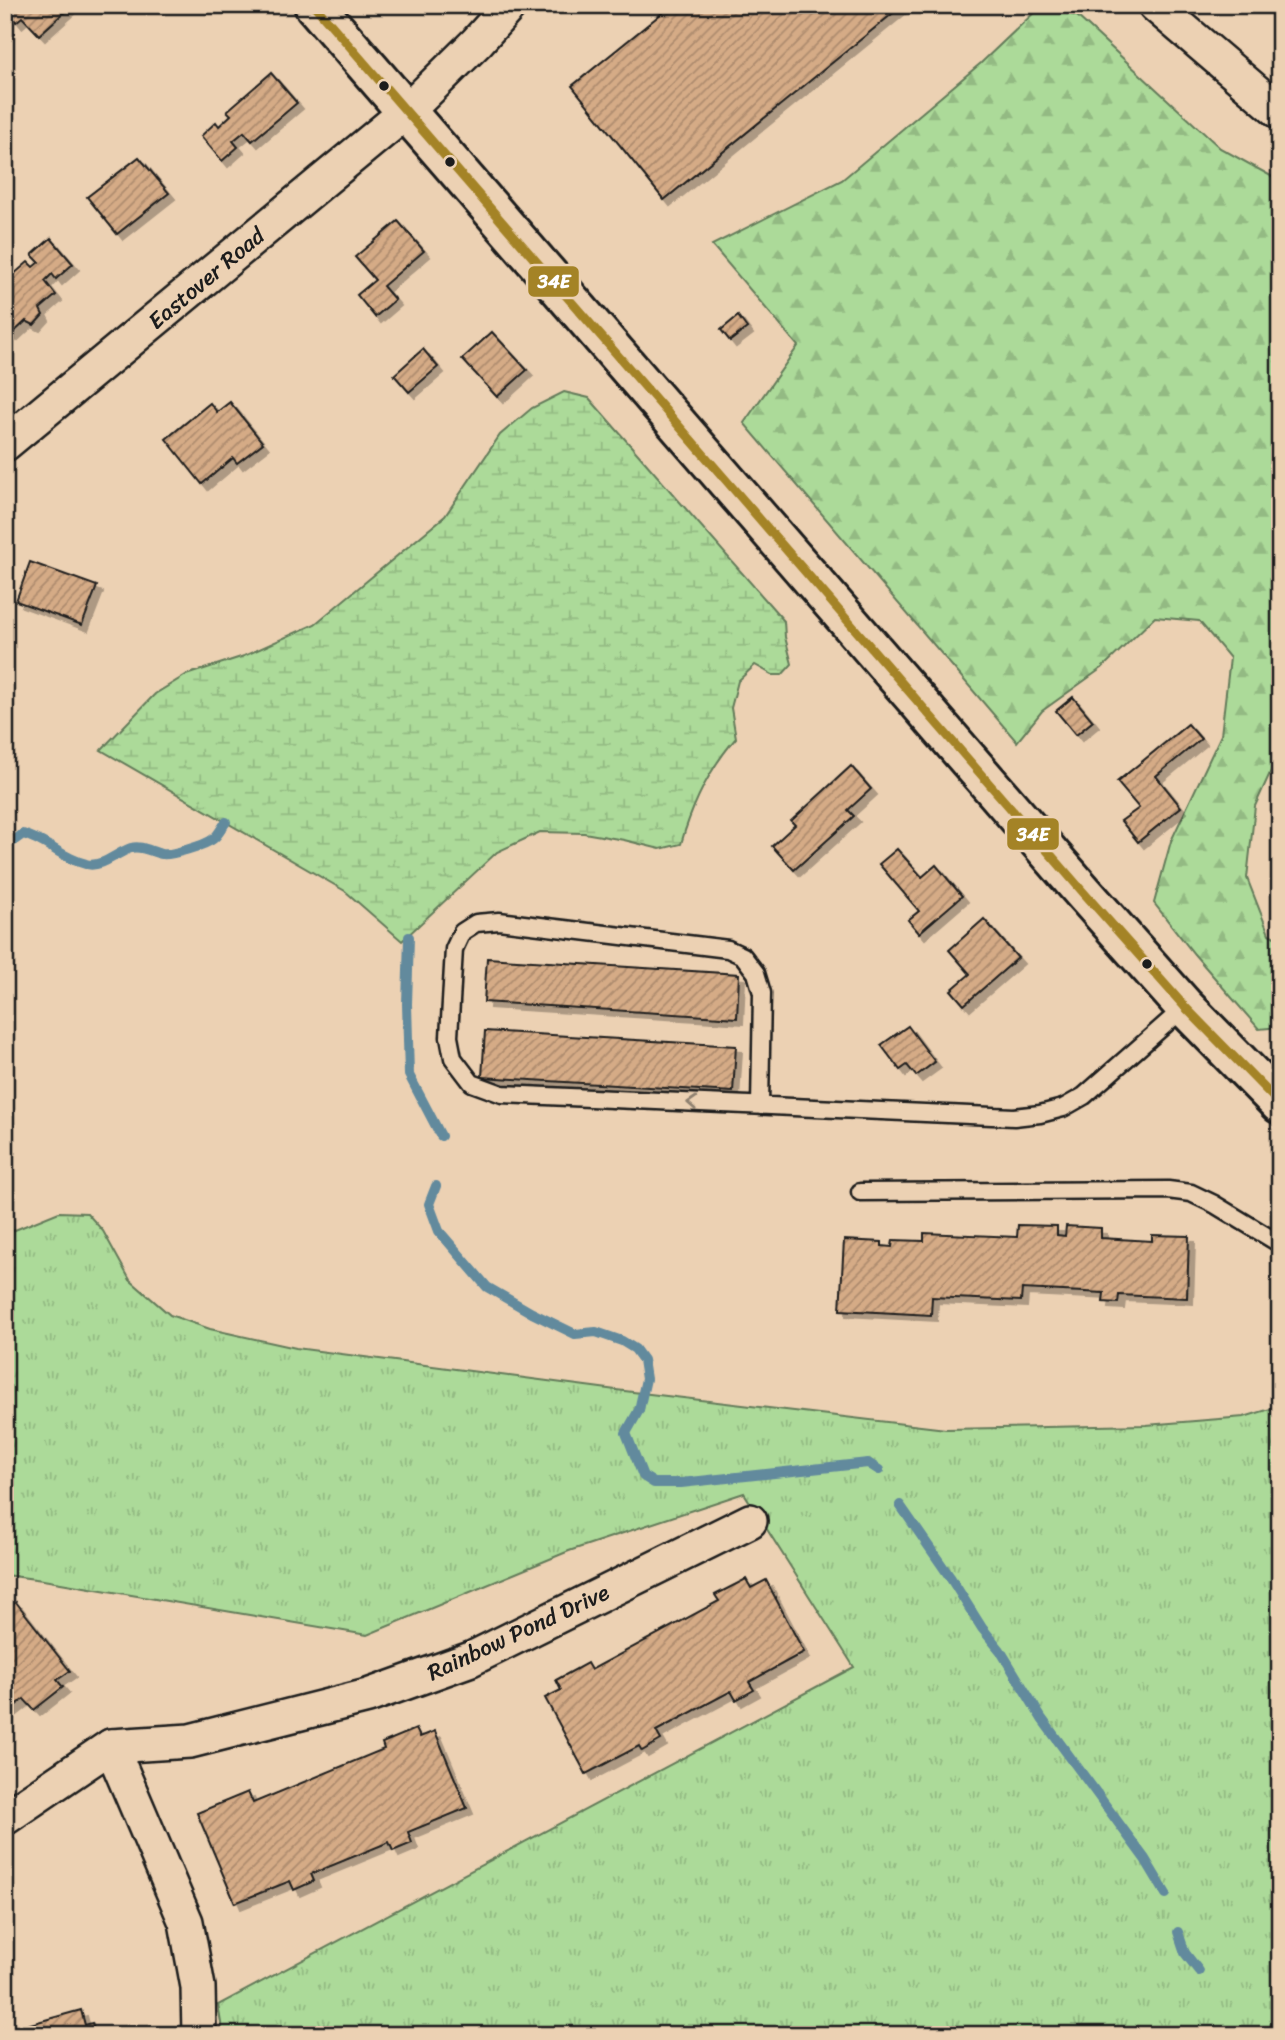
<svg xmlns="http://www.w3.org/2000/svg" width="1285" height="2040" viewBox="0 0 1285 2040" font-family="Sriracha,sans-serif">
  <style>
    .grass { fill: url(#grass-tufts); stroke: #647b5a; stroke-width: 2 }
    .forest { fill: url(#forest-firs); stroke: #647b5a; stroke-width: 2 }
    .wetland { fill: url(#wetland-marsh); stroke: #647b5a; stroke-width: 2 }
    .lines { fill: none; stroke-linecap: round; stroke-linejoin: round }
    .stream { stroke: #628a9d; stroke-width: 10 }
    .building { fill: url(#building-hatch); stroke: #1c1c1c; stroke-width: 2; filter: url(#shadow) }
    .service-casing { stroke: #1c1c1c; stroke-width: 21 }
    .minor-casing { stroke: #1c1c1c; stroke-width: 38 }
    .secondary-casing { stroke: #1c1c1c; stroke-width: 44 }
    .service { stroke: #ecd1b3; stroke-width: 16 }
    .minor { stroke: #ecd1b3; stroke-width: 33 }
    .secondary { stroke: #ecd1b3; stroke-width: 38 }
    .bus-1-casing { stroke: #ecd1b3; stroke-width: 14 }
    .bus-1 { stroke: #a48326; stroke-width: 9 }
    .oneway { stroke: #8e806f }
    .bus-dot { fill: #1c1c1c; stroke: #ecd1b3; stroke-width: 2.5 }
    .labels { text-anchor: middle; stroke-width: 6; stroke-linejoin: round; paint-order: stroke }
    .street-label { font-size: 23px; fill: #1c1c1c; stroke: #ecd1b3 }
    .line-badge { stroke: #ecd1b3; stroke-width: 2.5 }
    .badge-label { font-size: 19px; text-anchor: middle; font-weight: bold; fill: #fff }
  </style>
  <defs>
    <pattern id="grass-tufts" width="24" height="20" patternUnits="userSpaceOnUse" patternTransform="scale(1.75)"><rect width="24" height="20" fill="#acda99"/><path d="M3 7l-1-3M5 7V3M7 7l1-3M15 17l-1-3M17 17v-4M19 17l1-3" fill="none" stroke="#93ba83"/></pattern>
    <pattern id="forest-firs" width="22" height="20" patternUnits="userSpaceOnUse" patternTransform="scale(1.75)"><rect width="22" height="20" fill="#acda99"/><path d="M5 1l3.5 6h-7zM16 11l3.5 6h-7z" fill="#93ba83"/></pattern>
    <pattern id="wetland-marsh" width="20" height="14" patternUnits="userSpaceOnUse" patternTransform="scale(1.75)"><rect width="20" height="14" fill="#acda99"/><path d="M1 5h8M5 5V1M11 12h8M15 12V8" fill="none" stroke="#93ba83"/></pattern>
    <pattern id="building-hatch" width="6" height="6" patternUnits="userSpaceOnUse" patternTransform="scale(1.75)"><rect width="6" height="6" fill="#d5ab86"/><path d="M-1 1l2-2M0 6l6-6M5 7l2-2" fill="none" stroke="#ac8a6d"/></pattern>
    <filter id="shadow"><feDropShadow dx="6" dy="6" stdDeviation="0" flood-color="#0004"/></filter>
  </defs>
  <rect width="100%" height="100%" fill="#ecd1b3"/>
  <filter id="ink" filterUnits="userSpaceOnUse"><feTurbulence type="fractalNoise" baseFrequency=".0143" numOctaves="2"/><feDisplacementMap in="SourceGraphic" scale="14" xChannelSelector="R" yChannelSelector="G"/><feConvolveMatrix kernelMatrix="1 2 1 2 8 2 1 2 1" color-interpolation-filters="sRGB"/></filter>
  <g filter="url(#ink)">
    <path class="grass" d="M59 1212 87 1213 103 1231 130 1280 170 1315 210 1329 296 1348 616 1390 946 1429 1146 1425 1244 1417 1280 1406V2035H223L218 2005 854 1667 744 1493 569 1551 367 1635 43 1580 5 1575V1234Z"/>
    <path class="forest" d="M1041 6 1077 16 1220 148 1280 181V751L1255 806 1247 878 1269 934 1280 940V1027L1259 1029 1194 954 1154 903 1171 841 1221 735 1230 658 1199 621 1155 617 1102 668 1042 711 1017 742 744 423 798 346 712 245 842 180 981 63Z"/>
    <path class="wetland" d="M564 392 589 398 784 621 785 637 792 664 782 675H773L755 665 738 681 731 708 736 738C709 769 692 805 681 844L660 849 624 840 584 833 540 832 497 852 402 941 345 891 101 750 155 694 186 675 244 656 315 624 445 516 500 435 532 408Z"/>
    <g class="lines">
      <g class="stream">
        <path d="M5 847 23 834C46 840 63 859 86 864 102 868 116 853 131 848 142 845 151 852 162 854 169 856 206 845 213 839 218 836 222 827 226 822"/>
        <path d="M409 937 407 1004 409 1075 441 1136"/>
        <path d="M436 1186 429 1204 439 1231 487 1287 532 1313 575 1334 596 1332 622 1341 635 1349 643 1360 646 1379 639 1410 626 1433 643 1476 654 1483H681L868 1463 879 1470"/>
        <path d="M900 1505 950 1577 982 1628 1000 1650 1042 1719 1145 1859 1166 1894"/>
        <path d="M1178 1932 1185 1953 1199 1971"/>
      </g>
    </g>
    <g class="building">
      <path d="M5 5H67L69 8 39 35 22 17 16 22 5 9Z"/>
      <path d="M672 5H903L664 200 572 86Z"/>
      <path d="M271 73 297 103 252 141 244 132 233 141 238 147 222 161 201 136 216 122 219 126 231 115 227 111Z"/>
      <path d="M139 157 169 193 117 234 87 197Z"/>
      <path d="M398 221 424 251 383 286 395 300 375 317 357 295 375 280 355 257Z"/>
      <path d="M51 238 73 264 56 279 52 274 45 281 56 295 40 309 43 315 34 325 26 321 11 335 5 328V280L6 281 28 262 33 267 39 262 32 255Z"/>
      <path d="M738 316 747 328 730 341 721 330Z"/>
      <path d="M492 332 527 370 497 397 462 359Z"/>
      <path d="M423 349 438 367 409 392 394 375Z"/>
      <path d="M230 402 263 443 237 463 233 458 202 484 166 439 210 403 217 412Z"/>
      <path d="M30 562 97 586 82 625 16 601Z"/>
      <path d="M1073 697 1093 721 1076 735 1056 711Z"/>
      <path d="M1188 724 1201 739 1156 776 1181 807 1138 842 1121 821 1139 808 1117 782Z"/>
      <path d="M851 766 871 789 848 810 854 816 794 870 772 846 795 825 791 821Z"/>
      <path d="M897 849 922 877 936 865 962 896 919 933 908 920 919 911 879 864Z"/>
      <path d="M984 919 1018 958 964 1005 951 990 970 974 949 950Z"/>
      <path d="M487 958 739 974 737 1018 484 1002Z"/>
      <path d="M908 1026 935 1062 916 1076 907 1065 900 1070 881 1045Z"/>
      <path d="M485 1031 736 1046 733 1092 482 1077Z"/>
      <path d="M1018 1225 1057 1226V1235L1065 1236 1066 1226 1101 1228V1238L1152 1241V1235L1189 1236 1187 1298 1119 1295 1118 1303 1103 1302 1104 1293 1022 1289 1021 1301 932 1297 931 1315 840 1310 844 1240 882 1242V1246L892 1247 893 1240 924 1241V1233L1017 1237Z"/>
      <path d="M746 1579 751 1588 766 1580 804 1652 749 1682 754 1690 736 1700 731 1691 656 1731 661 1740 642 1751 639 1746 586 1774 545 1698 561 1690 556 1680 587 1663 591 1670 719 1601 715 1595Z"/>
      <path d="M16 1602 70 1671 57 1680 63 1687 34 1710 24 1699 5 1714V1611Z"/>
      <path d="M416 1729 420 1737 435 1731 467 1808 408 1832 412 1843 393 1851 389 1842 311 1874 314 1881 294 1890 290 1881 235 1903 197 1813 248 1792 253 1803 384 1749 382 1743Z"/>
      <path d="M81 2010 85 2025 92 2023 96 2035H5V2031Z"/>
    </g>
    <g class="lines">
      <defs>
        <g id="service">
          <path d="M760 1106 762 993 756 973 743 956 728 949 499 921 476 923 462 932 454 949 449 1037 453 1058 472 1083 502 1094 1014 1117 1040 1114 1063 1108 1084 1096 1185 1007"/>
          <path d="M860 1192 1168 1190 1191 1193 1214 1204 1280 1244"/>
        </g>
        <g id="minor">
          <path d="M1155 5 1280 112"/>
          <path d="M5 444 406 112 477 42 510 5"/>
          <path d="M111 1746 190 1741 368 1696 471 1659 750 1521"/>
          <path d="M5 1818 111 1746 186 1922 198 1987 199 2035"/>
        </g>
        <path id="secondary" d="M314 5 1083 892 1185 1007 1280 1104"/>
      </defs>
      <use href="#service" class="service-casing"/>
      <use href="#minor" class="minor-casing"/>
      <use href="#secondary" class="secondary-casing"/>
      <use href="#service" class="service"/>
      <use href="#minor" class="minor"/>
      <use href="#secondary" class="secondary"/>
      <defs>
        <path id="bus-1" d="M314 5 1083 892 1185 1007 1280 1104"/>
      </defs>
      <use href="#bus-1" class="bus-1-casing"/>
      <use href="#bus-1" class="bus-1"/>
    </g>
    <defs><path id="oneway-chevron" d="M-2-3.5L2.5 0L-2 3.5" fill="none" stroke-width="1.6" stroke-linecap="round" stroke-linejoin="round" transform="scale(1.75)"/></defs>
    <use class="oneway" href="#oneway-chevron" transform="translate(692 1103) rotate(-177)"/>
  </g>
  <g class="bus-dot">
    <circle cx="384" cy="86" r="6"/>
    <circle cx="450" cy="162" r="6"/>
    <circle cx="1147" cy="964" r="6"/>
  </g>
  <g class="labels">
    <g class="street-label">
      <text transform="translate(206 278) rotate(-40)" y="8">Eastover Road</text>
      <text transform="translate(518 1632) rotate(-25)" y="8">Rainbow Pond Drive</text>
    </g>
  </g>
  <g class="line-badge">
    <rect x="527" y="265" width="53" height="33" rx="7" fill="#a48326"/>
    <rect x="1006" y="817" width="54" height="34" rx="7" fill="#a48326"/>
  </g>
  <g class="badge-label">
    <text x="554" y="288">34E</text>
    <text x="1033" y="841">34E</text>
  </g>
  <rect width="1285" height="2040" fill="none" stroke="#ecd1b3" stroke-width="28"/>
  <rect x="14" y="14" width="1257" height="2012" fill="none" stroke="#1c1c1c" stroke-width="2.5" filter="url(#ink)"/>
</svg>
